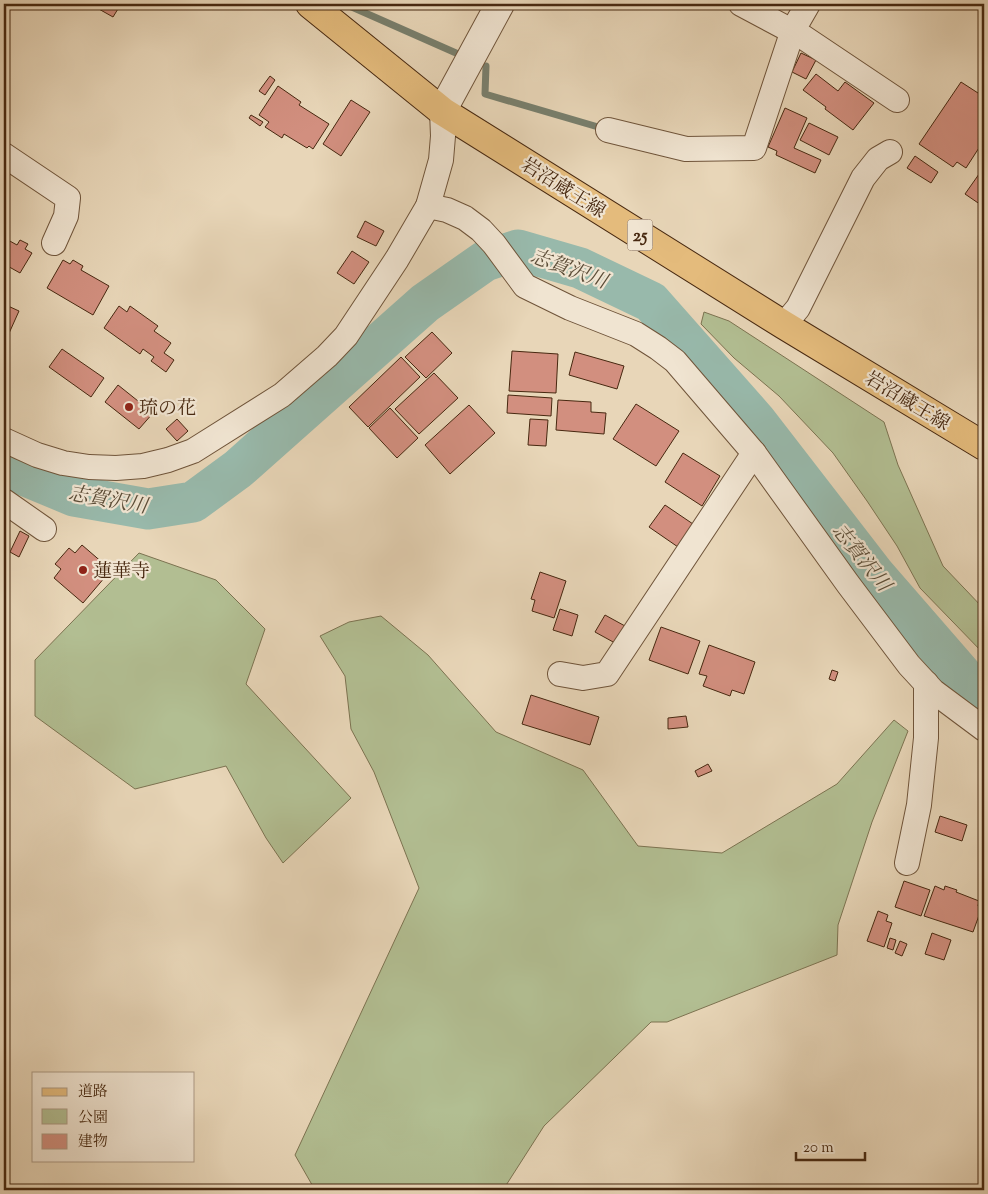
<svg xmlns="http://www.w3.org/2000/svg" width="988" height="1194" viewBox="0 0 988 1194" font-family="'Sorts Mill Goudy','Noto Serif JP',serif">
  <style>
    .green { fill: #b2be92; stroke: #7c7351 }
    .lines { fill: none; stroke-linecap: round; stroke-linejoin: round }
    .stream { stroke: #787f6d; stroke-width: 7 }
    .river { stroke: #98b9ab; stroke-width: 41 }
    .building { fill: #d28f7f; stroke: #472810 }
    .minor-casing { stroke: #6f543a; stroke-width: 26 }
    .tertiary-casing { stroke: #6f543a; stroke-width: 30 }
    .primary-casing { stroke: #472810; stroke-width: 30 }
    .minor { stroke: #f0e4d1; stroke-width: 24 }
    .tertiary { stroke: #f0e4d1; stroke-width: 28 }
    .primary { stroke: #e4bb7c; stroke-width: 28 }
    .poi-dot { fill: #8f2418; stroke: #f0e4d1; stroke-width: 2 }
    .labels { text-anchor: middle; stroke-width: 4.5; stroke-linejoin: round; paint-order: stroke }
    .shield { fill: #f0e4d1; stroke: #7a604a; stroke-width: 1 }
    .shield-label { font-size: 18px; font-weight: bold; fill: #472810 }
    .street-label { font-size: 19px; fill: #472810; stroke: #f0e4d1 }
    .poi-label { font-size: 19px; fill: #472810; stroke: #f0e4d1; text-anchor: start }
    .water-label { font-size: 20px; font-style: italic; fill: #5b4c37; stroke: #f0e4d1 }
  </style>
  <rect width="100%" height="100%" fill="#e8d6b8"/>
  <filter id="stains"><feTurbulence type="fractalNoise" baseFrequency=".004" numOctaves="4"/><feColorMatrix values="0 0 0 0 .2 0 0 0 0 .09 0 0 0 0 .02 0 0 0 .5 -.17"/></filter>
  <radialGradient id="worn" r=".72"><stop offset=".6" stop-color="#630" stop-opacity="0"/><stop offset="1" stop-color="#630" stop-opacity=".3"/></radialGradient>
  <g class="green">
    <path d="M704 312 729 321 884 422 898 465 943 566 984 609V654L920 588 897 546 867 501 833 453 779 396 734 358 701 324Z"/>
    <path d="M139 553 216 580 265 629 246 684 351 798 283 863 266 838 226 766 135 789 35 716V660Z"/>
    <path d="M381 616 428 655 496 732 583 770 638 846 722 853 837 784 894 720 908 731 872 822 838 925 837 955 667 1022H651L544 1126 503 1190H315L295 1155 419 888 374 772 351 729 345 676 320 636 349 622Z"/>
  </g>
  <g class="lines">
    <g class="stream">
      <path d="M345 4 456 53"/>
      <path d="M486 66 485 94 605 129"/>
    </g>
    <path class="river" d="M4 467 74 496 148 509 193 502 238 469 425 303 485 261 518 250 580 268 651 302 756 421 875 575 968 682 984 696"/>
  </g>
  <g class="building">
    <path d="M90 4H121L113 17Z"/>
    <path d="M801 53 816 60 806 79 792 72Z"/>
    <path d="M816 74 838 91 845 82 874 103 853 130 825 109 826 107 803 90Z"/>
    <path d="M270 76 275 80 265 95 259 91Z"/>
    <path d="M961 82 978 93 984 84V140L966 168 957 162 953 167 919 144Z"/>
    <path d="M278 86 301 102 299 105 329 124 313 149 309 146 307 148 284 134 282 138 265 127 269 122 259 115Z"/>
    <path d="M351 100 370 112 341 156 323 144Z"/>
    <path d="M785 108 807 118 794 148 821 160 815 173 776 155 777 151 768 147Z"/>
    <path d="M251 115 263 122 260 126 249 118Z"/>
    <path d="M809 123 838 137 829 155 800 140Z"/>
    <path d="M915 156 938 172 931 183 907 168Z"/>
    <path d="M984 167V207L965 194Z"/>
    <path d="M365 221 384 231 376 246 357 237Z"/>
    <path d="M8 240 17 245 20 240 28 244 25 249 32 253 20 273 4 264V247Z"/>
    <path d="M352 251 369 262 354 284 337 273Z"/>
    <path d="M63 260 70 264 73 260 83 266 81 270 109 286 93 315 47 288Z"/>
    <path d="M8 306 19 311 6 340 4 339V333L7 326 4 325V315Z"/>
    <path d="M119 306 127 312 130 306 158 326 154 331 171 343 164 353 174 360 166 372 151 361 154 357 143 349 140 354 104 328Z"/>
    <path d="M432 332 452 353 426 378 405 357Z"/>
    <path d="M62 349 104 378 91 397 49 367Z"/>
    <path d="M512 351 558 354 556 393 509 391Z"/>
    <path d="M575 352 624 366 617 389 569 375Z"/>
    <path d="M401 357 420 377 368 427 349 407Z"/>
    <path d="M434 373 458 398 419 434 395 409Z"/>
    <path d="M118 385 153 413 139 429 105 402Z"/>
    <path d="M508 395 552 398 551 416 507 413Z"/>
    <path d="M558 400 591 402V412L606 413 604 434 556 430Z"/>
    <path d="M636 404 679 431 656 466 613 439Z"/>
    <path d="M469 405 495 433 450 474 425 445Z"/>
    <path d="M390 408 418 438 397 458 369 428Z"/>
    <path d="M177 419 188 431 177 441 166 429Z"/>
    <path d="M530 419 548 420 546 446 528 445Z"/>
    <path d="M683 453 720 476 702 506 665 482Z"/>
    <path d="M665 505 693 524 678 547 649 527Z"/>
    <path d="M20 531 29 536 19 557 10 552Z"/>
    <path d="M82 545 111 570 83 603 54 578 61 569 55 564 69 548 75 553Z"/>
    <path d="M540 572 566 581 554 618 532 611 535 600 531 599Z"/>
    <path d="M560 609 578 615 572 636 553 630Z"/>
    <path d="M605 615 625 626 615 643 595 632Z"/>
    <path d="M661 627 700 641 688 674 649 660Z"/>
    <path d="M709 645 755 662 744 694 732 690 730 696 703 686 707 676 699 674Z"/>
    <path d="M832 670 838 672 835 681 829 679Z"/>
    <path d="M531 695 599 717 590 745 522 724Z"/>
    <path d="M686 716 688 727 668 729V718Z"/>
    <path d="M708 764 712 771 698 777 695 771Z"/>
    <path d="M940 816 967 825 962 841 935 832Z"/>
    <path d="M904 881 930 890 921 916 895 907Z"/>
    <path d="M935 886 944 890 945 886 957 890 956 892 979 901 978 906 982 907 973 932 924 916Z"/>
    <path d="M878 911 888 915 886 921 892 923 884 947 867 941Z"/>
    <path d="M932 933 951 940 944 960 925 954Z"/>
    <path d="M890 938 896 940 893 950 887 948Z"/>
    <path d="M900 941 907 944 902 956 895 953Z"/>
  </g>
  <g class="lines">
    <defs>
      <g id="minor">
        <path d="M741 4 803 37 897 100"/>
        <path d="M608 130 686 149 754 148 793 30 808 4"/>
        <path d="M4 155 68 198 66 216 54 243"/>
        <path d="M428 206 447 210 465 218 481 230 494 244 525 286 570 308 636 334 658 348 675 361 754 453 848 584 909 665 933 691 984 729"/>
        <path d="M784 325 798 308 863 178 878 159 890 152"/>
        <path d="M4 440 37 455 63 463 89 467 116 468 143 466 168 460 193 451 282 395 327 356 346 336 397 259 428 206 441 160 443 136 442 111"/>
        <path d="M4 501 44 529"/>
        <path d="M560 674 583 678 607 674 754 453"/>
        <path d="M907 863 919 805 926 738V683"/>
      </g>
      <path id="tertiary" d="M442 111 500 4"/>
      <path id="primary" d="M310 4 442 111 784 325 984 446"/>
    </defs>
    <use href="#minor" class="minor-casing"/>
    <use href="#tertiary" class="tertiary-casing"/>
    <use href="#primary" class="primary-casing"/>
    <use href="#minor" class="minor"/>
    <use href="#tertiary" class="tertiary"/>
    <use href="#primary" class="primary"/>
  </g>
  <g class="poi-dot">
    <circle cx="129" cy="407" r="5"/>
    <circle cx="83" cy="570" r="5"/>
  </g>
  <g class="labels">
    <rect class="shield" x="627.5" y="219.5" width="25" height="31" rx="4"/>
    <g class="shield-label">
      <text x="640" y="241">25</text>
    </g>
    <g class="street-label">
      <text transform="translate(564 187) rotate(32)" y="7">岩沼蔵王線</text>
      <text transform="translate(908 400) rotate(31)" y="7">岩沼蔵王線</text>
    </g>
    <g class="poi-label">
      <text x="139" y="414">琉の花</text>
      <text x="93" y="577">蓮華寺</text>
    </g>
    <g class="water-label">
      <text transform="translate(569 268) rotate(20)" y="7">志賀沢川</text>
      <text transform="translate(108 499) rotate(10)" y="7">志賀沢川</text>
      <text transform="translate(862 557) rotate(51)" y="7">志賀沢川</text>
    </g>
  </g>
  <rect width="988" height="1194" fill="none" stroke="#e8d6b8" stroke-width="20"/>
  <rect x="5" y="5" width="978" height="1184" fill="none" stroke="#472810" stroke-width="2.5"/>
  <rect x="10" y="10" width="968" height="1174" fill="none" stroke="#472810"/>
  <rect x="32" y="1072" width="162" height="90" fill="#f0e4d1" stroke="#ac9984"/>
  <rect x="42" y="1088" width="25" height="8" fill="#e4bb7c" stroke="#ac9984"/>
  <text x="78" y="1096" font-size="15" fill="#472810">道路</text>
  <rect x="42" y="1109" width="25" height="15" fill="#b2be92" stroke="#ac9984"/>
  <text x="78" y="1122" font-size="15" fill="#472810">公園</text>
  <rect x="42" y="1134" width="25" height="15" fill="#d28f7f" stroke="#ac9984"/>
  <text x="78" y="1146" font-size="15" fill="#472810">建物</text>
  <path d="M796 1152v8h69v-8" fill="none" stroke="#472810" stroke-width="2.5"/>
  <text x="803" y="1152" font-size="15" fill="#472810" stroke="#f0e4d1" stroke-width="4" paint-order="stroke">20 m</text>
  <rect width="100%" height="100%" filter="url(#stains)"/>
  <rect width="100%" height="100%" fill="url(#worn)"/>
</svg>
